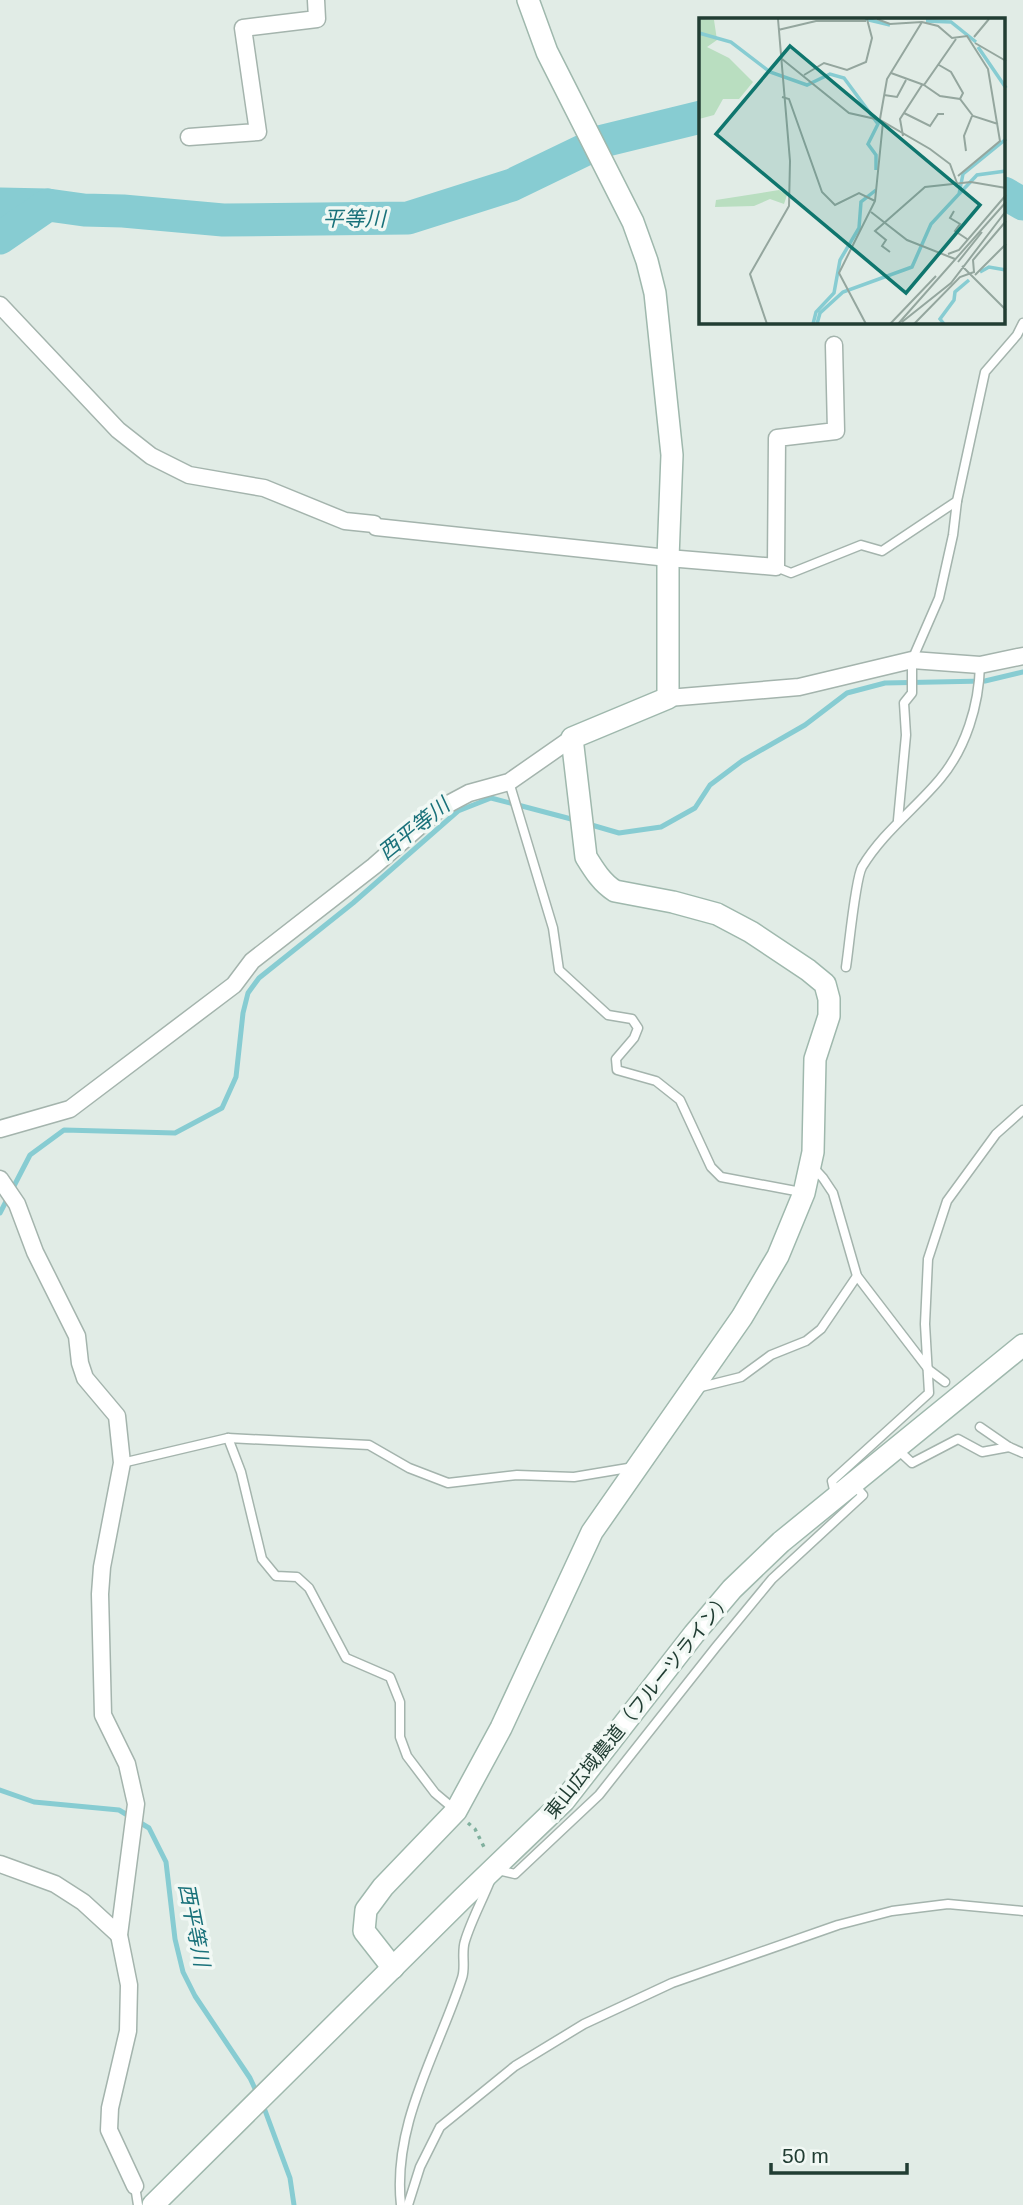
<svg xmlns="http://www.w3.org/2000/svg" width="1023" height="2205" viewBox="0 0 1023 2205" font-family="Arial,'Noto Sans JP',sans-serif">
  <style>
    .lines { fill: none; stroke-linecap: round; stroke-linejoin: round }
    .stream { stroke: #87ccd2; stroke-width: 5 }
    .river { stroke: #87ccd2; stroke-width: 33 }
    .lane-casing { stroke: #a4b4ad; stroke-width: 11 }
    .street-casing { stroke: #a4b4ad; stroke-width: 19 }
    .secondary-casing { stroke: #9fb8ad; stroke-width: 24 }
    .path { stroke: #80b09e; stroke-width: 3.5; stroke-dasharray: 3.5 5; stroke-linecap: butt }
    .lane { stroke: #fff; stroke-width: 8 }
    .street { stroke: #fff; stroke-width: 16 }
    .secondary { stroke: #fff; stroke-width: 21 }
    .labels { text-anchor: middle; stroke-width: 7; stroke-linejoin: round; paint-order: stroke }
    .street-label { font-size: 19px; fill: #213d33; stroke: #f1f8f4 }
    .water-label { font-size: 21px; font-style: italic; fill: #19717a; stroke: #f1f8f4 }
    .inset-river { fill: none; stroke: #87ccd2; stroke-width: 3.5 }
    .inset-road { fill: none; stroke: #94a69e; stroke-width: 2 }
    .view { fill: #0f766e; fill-opacity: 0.15; stroke: #0f766e; stroke-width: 3.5 }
    .inset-edge { fill: none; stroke: #213d33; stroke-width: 3.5 }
  </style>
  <rect width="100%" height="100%" fill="#e1ece6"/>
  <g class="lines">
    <g class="stream">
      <path d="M588 824 619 833 661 827 695 808 710 785 742 761 805 725 847 693 885 683 985 681 1023 672"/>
      <path d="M0 1213 30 1155 64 1130 175 1133 222 1108 236 1077 243 1013 248 993 259 978 353 903 458 811 491 798 575 820"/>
      <path d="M0 1790 34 1802 119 1810 149 1828 166 1862 175 1939 183 1972 195 1996 250 2078 257 2093"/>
      <path d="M263 2105 290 2178 294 2205"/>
    </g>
    <g class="river">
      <path d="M1004 193 1023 204"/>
      <path d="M0 204 48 205"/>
      <path d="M0 238 48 205 84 210 123 211 223 220 408 218 512 185 603 141 701 117"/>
    </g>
    <defs>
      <g id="lane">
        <path d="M776 567 791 573 861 545 882 551 957 501 985 372 1017 335 1023 323"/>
        <path d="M509 782 553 928 559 970 608 1015 632 1019 638 1028 634 1038 616 1059 617 1070 656 1081 680 1100 711 1167 721 1177 801 1192"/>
        <path d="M898 820 906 735 904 703 912 693V660L939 598 953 535 957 501"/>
        <path d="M846 967C849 948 855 880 862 867 883 832 915 809 940 779 966 748 979 705 980 665"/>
        <path d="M812 1166 823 1178 833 1193 857 1276 929 1370 945 1382"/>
        <path d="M697 1388 741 1377 771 1355 806 1341 821 1329 857 1276"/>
        <path d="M980 1427 1009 1447 1023 1453"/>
        <path d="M228 1438 241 1472 262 1559 276 1576 297 1577 309 1588 346 1658 390 1677 400 1702V1737L407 1756 435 1793 454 1809"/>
        <path d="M898 1450 912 1463 958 1439 982 1452 1009 1447"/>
        <path d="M122 1463 228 1438 369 1445 409 1468 448 1483 517 1475 574 1477 634 1467"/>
        <path d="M835 1494 832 1481 929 1393 925 1324 928 1259 947 1201 996 1134 1023 1110"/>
        <path d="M498 1870 515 1874 599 1795 716 1647 772 1579 863 1495 854 1485"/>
        <path d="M135 2186 138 2205"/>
        <path d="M401 2205C392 2124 438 2052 462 1978 466 1967 461 1953 465 1941 471 1921 482 1901 490 1881"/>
        <path d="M408 2205 420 2167 440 2127 515 2066 584 2024 672 1983 838 1925 892 1911 948 1904 1023 1911"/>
      </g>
      <g id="street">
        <path d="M189 137 258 132 243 28 317 19 316 0"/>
        <path d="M0 305 118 430 151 456 189 475 264 488 345 521 374 524 376 527 668 558 776 567 777 438 836 431 834 345"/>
        <path d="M668 698 799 687 912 660 980 665 1023 656"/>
        <path d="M0 1129 70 1109 234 985 252 961 374 866 439 809 469 793 509 782 572 738"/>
        <path d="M0 1179 17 1204 35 1252 77 1336 80 1363 85 1378 117 1416 122 1463 102 1567 100 1594 103 1715 127 1764 136 1804 119 1935 129 1985 128 2031 110 2108 109 2130 135 2186"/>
        <path d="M0 1864 55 1884 83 1902 119 1935"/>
      </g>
      <g id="secondary">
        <path d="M393 1968 364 1931 366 1910 383 1887 456 1811 501 1728 592 1532 742 1317 778 1256 804 1193 813 1152 815 1059 829 1016V999L825 984 808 970 751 932 717 914 673 902 615 891C602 883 594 870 586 857L572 738 668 698V558L672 455 655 293 647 261 633 222 547 52 528 0"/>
        <path d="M153 2205 462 1899 564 1801 694 1634 732 1589 781 1542 1023 1345"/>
      </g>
    </defs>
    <use href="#lane" class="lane-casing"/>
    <use href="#street" class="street-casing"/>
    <use href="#secondary" class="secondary-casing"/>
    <path class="path" d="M468 1823 475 1829 486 1851"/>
    <use href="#lane" class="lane"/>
    <use href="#street" class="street"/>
    <use href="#secondary" class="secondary"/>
  </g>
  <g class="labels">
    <g class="street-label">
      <text transform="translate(638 1705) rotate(-51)" y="7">東山広域農道（フルーツライン）</text>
    </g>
    <g class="water-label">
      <text x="354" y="226">平等川</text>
      <text transform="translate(414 829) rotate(-39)" y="7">西平等川</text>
      <text transform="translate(194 1925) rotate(79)" y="7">西平等川</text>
    </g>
  </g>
  <g transform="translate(699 18)">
    <rect width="306" height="306" fill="#e1ece6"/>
    <path d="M0 1 15 2 18 22 8 29 30 40 54 64 40 81H24L15 97 0 101ZM80 172 88 177 85 186 71 181 55 188 16 189 17 182Z" fill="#b9dec0"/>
    <path class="inset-river" d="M166 1 191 7M227 3 252 4 277 24M0 15 32 24 71 54 108 67 131 56 145 60 179 106 169 126 177 137V152M279 29 307 70M260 176 278 157 307 153M281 254 290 249 307 252M114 306 117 294 135 275 141 242 160 210 162 184 177 172M118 306 121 295 144 274 213 249 232 206 260 176 264 156 307 121M245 306 241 301 255 282 256 274 270 262"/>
    <path class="inset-road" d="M178 1 191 6 223 4 239 8 253 20 268 18 289 51 301 123 259 158M79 12 117 3H167M275 19 290 1M276 25 307 43M83 41 150 95 181 102 231 131 251 146 258 165M240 47 252 54 264 75 261 81M192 55 225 67 257 21M105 57 125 45 148 52 167 44 173 20 168 1M225 67 241 78 261 81 274 98 299 106M185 77 198 79 207 62M83 79 90 81 123 174 136 187 160 175 176 183M205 95 231 108 239 96H245M181 101 188 61 223 4M204 118 201 101 223 67M267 133 265 118 273 98M255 193 251 200 261 206 256 213 268 221M172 194 208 222 256 241M191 234 183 228 187 222 176 213 226 169 272 164 307 170M249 236 260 232 307 177M259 244 283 214M263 248 307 292M276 257 307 226M203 304 252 265 307 193M68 306 51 256 90 188 91 143 79 1M167 306 140 255 176 183 184 104M191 306 237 258M199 306 307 184M215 306 261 259 275 254 274 242 307 203"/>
    <path class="view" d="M91 28 281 187 207 275 17 116Z"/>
    <rect width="306" height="306" class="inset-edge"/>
  </g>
  <path d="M771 2163v10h136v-10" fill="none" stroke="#213d33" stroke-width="3.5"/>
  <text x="782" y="2163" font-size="21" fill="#213d33" stroke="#f1f8f4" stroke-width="5" paint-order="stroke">50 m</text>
</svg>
